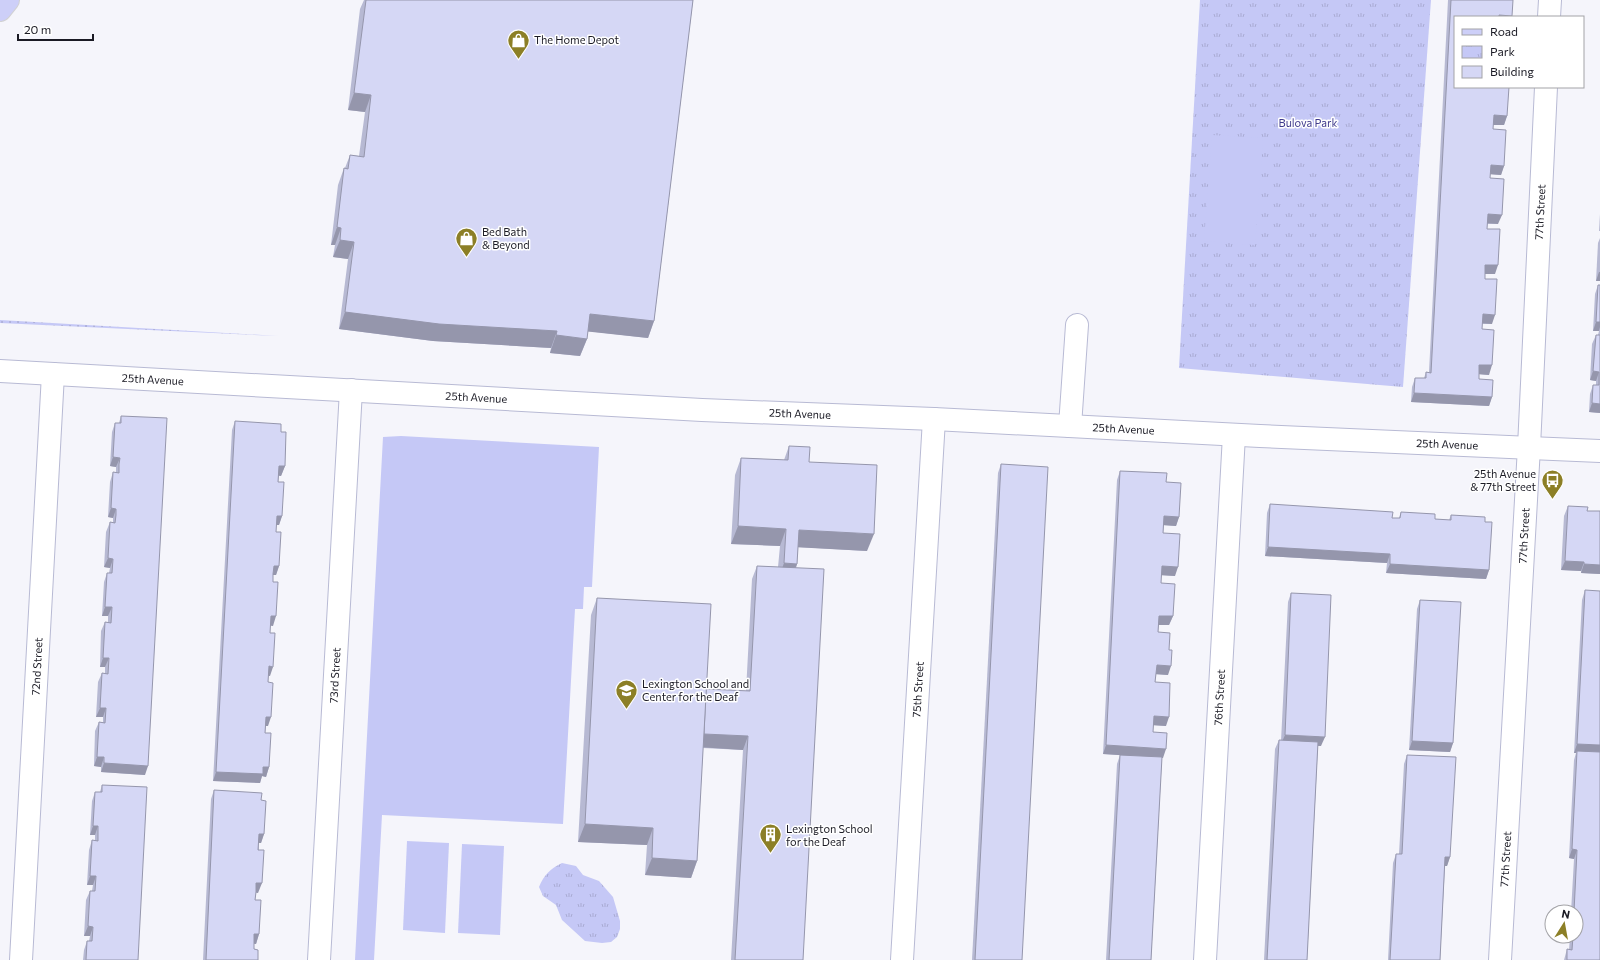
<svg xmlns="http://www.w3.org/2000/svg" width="1600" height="960" viewBox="0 0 1600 960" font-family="Commissioner,sans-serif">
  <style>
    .grass { fill: url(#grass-dots) }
    .park { fill: url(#park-tufts) }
    .garden { fill: #c5c8f6 }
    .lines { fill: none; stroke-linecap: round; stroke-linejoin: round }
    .minor-casing { stroke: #b8bad4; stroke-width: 24 }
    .major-casing { stroke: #d1d1d3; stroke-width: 24 }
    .minor { stroke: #fff; stroke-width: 22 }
    .major { stroke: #cdcff8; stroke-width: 22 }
    .wall { fill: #b7b9d3 }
    .shaded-wall { fill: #9596ac }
    .building { fill: #d5d7f5; stroke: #9596ac }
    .labels { text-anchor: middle; stroke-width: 3; stroke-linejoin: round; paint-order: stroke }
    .poi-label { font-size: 11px; fill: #1a1a24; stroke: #fff; text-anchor: start }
    .park-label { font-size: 11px; fill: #3f3a8c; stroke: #fff }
    .street-label { font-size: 11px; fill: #1a1a24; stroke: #fff }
  </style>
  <defs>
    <pattern id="grass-dots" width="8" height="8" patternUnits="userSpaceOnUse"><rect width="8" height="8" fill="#c5c8f6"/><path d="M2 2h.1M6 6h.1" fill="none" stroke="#a9abd3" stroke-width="1.8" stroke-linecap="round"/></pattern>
    <pattern id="park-tufts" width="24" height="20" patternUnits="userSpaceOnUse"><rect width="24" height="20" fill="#c5c8f6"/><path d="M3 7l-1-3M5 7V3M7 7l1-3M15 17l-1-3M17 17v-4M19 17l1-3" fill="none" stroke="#a9abd3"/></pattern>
  </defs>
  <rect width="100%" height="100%" fill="#f5f5fb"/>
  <path class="grass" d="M0 320 278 336 0 323Z"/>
  <g class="park">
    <path d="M1200 0H1431L1403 387 1179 368Z"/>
    <path d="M562 863 576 866 583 875 599 881 613 897 620 921V929L617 937 611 942 602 943 585 941 562 920 556 905 543 896 539 887C544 875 550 869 562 863Z"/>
  </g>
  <g class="garden">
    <path d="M1212 135 1263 138 1255 245 1204 241Z"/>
    <path d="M401 436 599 447 592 587H584L583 609H575L563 824 382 815 374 960H355L383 437Z"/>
    <path d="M407 841 449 843 445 933 403 930Z"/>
    <path d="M462 844 504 846 500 935 458 933Z"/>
  </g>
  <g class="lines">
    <defs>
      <g id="minor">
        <path d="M1549 17 1550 0"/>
        <path id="s1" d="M0 371 702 410 934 419 1260 436 1600 451"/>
        <path d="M1070 426 1077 325"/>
        <path id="s2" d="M21 960 53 374"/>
        <path id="s3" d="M319 960 351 390"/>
        <path id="s4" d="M902 960 934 419"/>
        <path id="s5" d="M1205 960 1234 435"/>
        <path id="s6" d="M1500 960 1529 447 1546 87"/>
      </g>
      <path id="major" d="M0 10 8 0"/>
    </defs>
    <use href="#minor" class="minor-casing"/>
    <use href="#major" class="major-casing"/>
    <use href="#minor" class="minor"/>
    <use href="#major" class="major"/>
  </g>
  <g class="wall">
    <path d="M364 0H693L654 321 648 338 587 331V339L580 356 550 353 551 348 433 341 339 329 348 259 333 257 335 245H331L338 185 344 168H345L350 155 359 156 365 112 348 110 360 9Z"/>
    <path d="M1448 0H1513L1455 17 1507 116 1504 125H1493V129L1504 166 1501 175 1490 174V178L1498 224H1487V229L1495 274H1485V279L1492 324H1482V329L1489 375 1479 374V379L1492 397 1489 406 1411 402 1412 387 1415 378H1424L1426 372H1429Z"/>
    <path d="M1600 214V231H1599Z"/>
    <path d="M1600 238V281H1596L1598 243Z"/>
    <path d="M1598 285H1600V413L1589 412 1590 394 1593 385H1596V381L1590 380 1592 344 1596 335H1598L1599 331H1593L1595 294Z"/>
    <path d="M121 416 145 775 101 772V767L94 766 95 731 99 722H103V717H96L98 682 102 673H105V667H100L101 631 105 622 108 623V616H102L104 582 107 573H109L110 568 104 567 106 532 110 522 113 523V518L108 517 110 482 113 472 116 473V467L110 466 112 432 115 423H119Z"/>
    <path d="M235 421 281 432 285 466 281 476H279L278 482 282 516 279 525H276V532L279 566 276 575H273V626L270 625V676H268V726H266L265 733 269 767 266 777 262 776 260 783 213 781 232 430Z"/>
    <path d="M789 446 809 462 867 551 798 547 797 564 796 568 803 960H731L743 750 703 748 697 861 691 878 645 875 647 845 578 842 591 615 597 598 706 689 746 691 752 579 757 566 778 567 780 546 731 544 735 475 741 458 784 460Z"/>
    <path d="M1001 464 1022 960H972L998 473Z"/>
    <path d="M1120 471 1166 482 1179 517 1176 526 1164 525 1163 533 1175 576 1161 575V583L1173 616 1169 625H1159L1158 632 1168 675 1156 674 1155 682 1166 726 1153 725V732L1163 758H1162L1151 960H1106L1117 764 1120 755 1103 754 1117 480Z"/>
    <path d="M1270 504 1392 518H1399L1401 512 1435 519 1449 520 1451 515 1485 522 1489 570 1486 579 1386 573 1387 563 1265 556 1267 513Z"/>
    <path d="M1568 506 1587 511H1600V574L1581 573V571L1561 570 1564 516Z"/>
    <path d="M1585 590 1600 960H1564L1567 949 1569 950 1570 936H1576V912H1571L1574 859 1569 858 1574 760 1576 753H1574L1582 600Z"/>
    <path d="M1291 593 1321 746H1318L1307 960H1264L1275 749 1279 740 1281 741 1288 602Z"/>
    <path d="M1420 600 1453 743 1450 752 1409 750 1417 609Z"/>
    <path d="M1407 755 1450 857 1447 866H1445L1440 960H1388L1393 863 1396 854H1399L1404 764Z"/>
    <path d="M102 785 138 960H83L84 950 87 941H89L90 936H84L86 900 90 891H92L93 885H87L89 850 92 840 95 841V835H90L92 801 95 792H100Z"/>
    <path d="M214 790 261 800 264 834 261 843H259L258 893 256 892 255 900 259 934 256 944H254V949L258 960H203L211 799Z"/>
  </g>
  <g class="shaded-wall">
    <path d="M1499 15 1512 16V17H1499Z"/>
    <path d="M354 93 371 95 365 112 348 110Z"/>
    <path d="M1494 115 1507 116 1504 125H1491Z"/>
    <path d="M1491 165 1504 166 1501 175 1487 174Z"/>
    <path d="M1488 214 1502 215 1498 224 1485 223Z"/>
    <path d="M337 227 341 228 335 245H331Z"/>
    <path d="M340 240 354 242 348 259 333 257Z"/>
    <path d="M1485 265H1498L1495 274H1482Z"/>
    <path d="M1599 272H1600V281H1596Z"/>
    <path d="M345 312 557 331 551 348 433 341 339 329Z"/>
    <path d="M590 314 654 321 648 338 583 331Z"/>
    <path d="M1483 314 1495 315 1492 324 1479 323Z"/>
    <path d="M1596 322H1600V327L1599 331H1593Z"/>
    <path d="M556 335 587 339 580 356 550 353Z"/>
    <path d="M1479 365H1492L1489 375 1476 374Z"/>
    <path d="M1593 371 1599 372 1596 381 1590 380Z"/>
    <path d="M1414 393 1492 397 1489 406 1411 402Z"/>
    <path d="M1592 403 1600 404V413L1589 412Z"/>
    <path d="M113 457 120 458 116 467 110 466Z"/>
    <path d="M279 466H285L281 476 276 475Z"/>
    <path d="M111 508 116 509 113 518 108 517Z"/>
    <path d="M277 516H282L279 525H274Z"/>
    <path d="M1164 516 1179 517 1176 526 1161 525Z"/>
    <path d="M738 526 786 529 780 546 731 544Z"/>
    <path d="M799 530 874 534 867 551 793 547Z"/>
    <path d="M1268 547 1390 554 1387 563 1265 556Z"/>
    <path d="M108 558 113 559 110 568 104 567Z"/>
    <path d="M1565 561 1584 562 1581 571 1561 570Z"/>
    <path d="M784 563 797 564 791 581 778 580Z"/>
    <path d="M1390 564 1489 570 1486 579 1386 573Z"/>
    <path d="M1584 564 1600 565V574L1581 573Z"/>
    <path d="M274 566H279L276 575H270Z"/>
    <path d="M1162 566 1178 567 1175 576 1158 575Z"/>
    <path d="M105 607H112L108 616H102Z"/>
    <path d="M271 616H276L273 626 267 625Z"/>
    <path d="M1159 616H1173L1169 625H1156Z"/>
    <path d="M103 658H109L105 667H100Z"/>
    <path d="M1157 665 1171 666 1168 675 1153 674Z"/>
    <path d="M269 666 273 667 270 676 266 675Z"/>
    <path d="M100 708H106L103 717H96Z"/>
    <path d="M1154 716 1169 717 1166 726 1150 725Z"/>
    <path d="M266 717H271L268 726H263Z"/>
    <path d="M702 734 748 736 743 750 698 747Z"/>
    <path d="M1285 735 1325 737 1321 746 1281 744Z"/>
    <path d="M1412 741 1453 743 1450 752 1409 750Z"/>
    <path d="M1577 744 1600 745V754L1577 751 1576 753H1574Z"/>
    <path d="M1106 745 1166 749 1163 758 1103 754Z"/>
    <path d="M97 757H104L101 767 94 766Z"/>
    <path d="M104 763 148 766 145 775 101 772Z"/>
    <path d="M263 767H269L266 777 262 776 260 783 213 781 216 772Z"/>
    <path d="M585 824 653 828 647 845 578 842Z"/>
    <path d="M93 826H98L95 835H90Z"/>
    <path d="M259 834H264L261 843H256Z"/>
    <path d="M1572 849 1577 850 1574 859 1569 858Z"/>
    <path d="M1445 857H1450L1447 866H1442Z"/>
    <path d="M652 858 697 861 691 878 645 875Z"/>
    <path d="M90 876H96L93 885H87Z"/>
    <path d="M256 883H262L258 893 253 892Z"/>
    <path d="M88 926 93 927 90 936H84Z"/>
    <path d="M254 934H259L256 944 251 943Z"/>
  </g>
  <g class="building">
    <path d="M366 0H693L654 321 590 314 587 339 556 335 557 331 439 324 345 312 354 242 340 240 341 228 337 227 344 168 348 169 350 155 364 157 371 95 354 93Z"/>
    <path d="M1451 0H1513L1512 16 1499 15V17H1455V87H1509L1507 116 1494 115 1493 129 1506 130 1504 166 1491 165 1490 178 1504 179 1502 215 1488 214 1487 229H1500L1498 265H1485V279H1497L1495 315 1483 314 1482 329 1494 330 1493 348 1492 365H1479V379L1493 380 1492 397 1414 393 1415 378H1426V372L1431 373Z"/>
    <path d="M1598 285H1600V322H1596Z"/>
    <path d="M1596 335H1600V404L1592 403 1593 385H1599V372L1593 371Z"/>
    <path d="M121 416 167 418 148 766 104 763V757H97L99 722 105 723 106 708H100L102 673 108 674 109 658H103L105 622 111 623 112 607H105L107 573H112L113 559 108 558 110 522 115 523 116 515V509L111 508 113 472 119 473V464L120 458 113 457 115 423H121Z"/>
    <path d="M235 421 281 424V432H286L285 466H279L278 482H284L282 516H277L276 532H281L279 566H274L273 574V582H278L276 616H271L270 633H275L273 667 269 666 268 682 273 683 271 717H266L265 733H271L269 767H263V774L216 772Z"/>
    <path d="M789 446 810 447 809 462 877 465 874 534 799 530 797 564 784 563 786 529 738 526 741 458 788 460Z"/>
    <path d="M1001 464 1048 467 1022 960H975Z"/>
    <path d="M1120 471 1167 473 1166 482 1181 483 1179 517 1164 516 1163 533 1180 534 1178 567 1162 566 1161 583 1175 584 1173 616H1159L1158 632 1170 633 1169 650H1172L1171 666 1157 665 1155 682 1170 683 1169 717 1154 716 1153 732 1167 733 1166 749 1106 745Z"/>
    <path d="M1270 504 1393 512 1392 518H1400L1401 512 1435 514V519L1451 520V515L1485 517V522H1492L1489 570 1390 564V554L1268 547Z"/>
    <path d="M1568 506 1588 507 1587 511H1600V565L1584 564V562L1565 561Z"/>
    <path d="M757 566 824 569 803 960H735L748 736 704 734 706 689 750 691Z"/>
    <path d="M1585 590 1600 591V745L1577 744Z"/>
    <path d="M1291 593 1331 595 1325 737 1285 735Z"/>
    <path d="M597 598 711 604 697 861 652 858 653 828 585 824Z"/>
    <path d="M1420 600 1461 602 1453 743 1412 741Z"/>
    <path d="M1279 740 1318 742 1307 960H1267Z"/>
    <path d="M1577 751 1600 752V960H1567V949L1572 950 1573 936H1576V912H1574L1577 850 1572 849Z"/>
    <path d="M1120 755 1162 757 1151 960H1109Z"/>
    <path d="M1407 755 1456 757 1450 857H1445L1440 960H1390L1396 854H1402Z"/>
    <path d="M102 785 147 787 138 960H86L87 941H92L93 927 88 926 90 891H95L96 876H90L92 840 98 841V826H93L95 792H102Z"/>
    <path d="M214 790 262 793 261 800 266 801 264 834H259L258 850H264L262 883H256V892L255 900H261L259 934H254V949L258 950V960H206Z"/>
  </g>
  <defs>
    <symbol id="shop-pin" viewBox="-11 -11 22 30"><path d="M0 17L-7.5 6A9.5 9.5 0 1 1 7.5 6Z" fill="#8c7f26" stroke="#fff"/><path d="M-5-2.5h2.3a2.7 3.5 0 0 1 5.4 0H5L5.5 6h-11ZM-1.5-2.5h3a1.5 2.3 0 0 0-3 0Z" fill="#fff"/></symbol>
    <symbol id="bus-pin" viewBox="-11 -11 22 30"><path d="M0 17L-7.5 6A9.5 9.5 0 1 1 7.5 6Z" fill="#8c7f26" stroke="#fff"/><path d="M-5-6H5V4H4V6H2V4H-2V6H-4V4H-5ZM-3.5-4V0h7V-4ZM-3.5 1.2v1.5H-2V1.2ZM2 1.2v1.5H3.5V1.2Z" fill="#fff"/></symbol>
    <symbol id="school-pin" viewBox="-11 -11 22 30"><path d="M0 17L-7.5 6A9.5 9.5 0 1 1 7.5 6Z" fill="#8c7f26" stroke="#fff"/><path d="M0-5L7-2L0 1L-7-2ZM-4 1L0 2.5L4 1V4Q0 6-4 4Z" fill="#fff"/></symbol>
    <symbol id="building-pin" viewBox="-11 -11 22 30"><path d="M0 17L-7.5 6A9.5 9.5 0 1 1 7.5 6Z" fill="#8c7f26" stroke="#fff"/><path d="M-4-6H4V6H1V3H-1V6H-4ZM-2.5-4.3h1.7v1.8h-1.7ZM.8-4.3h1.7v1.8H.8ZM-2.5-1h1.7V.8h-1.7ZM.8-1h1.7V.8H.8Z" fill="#fff"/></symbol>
  </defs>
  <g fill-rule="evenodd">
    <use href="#shop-pin" x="506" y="28" width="25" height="34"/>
    <use href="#shop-pin" x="454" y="226" width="25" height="34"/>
    <use href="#bus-pin" x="1540" y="468" width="25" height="34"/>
    <use href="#school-pin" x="614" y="678" width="25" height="34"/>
    <use href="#building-pin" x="758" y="822" width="25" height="34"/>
  </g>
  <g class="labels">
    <g class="poi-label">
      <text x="534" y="44">The Home Depot</text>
      <text x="482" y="236">Bed Bath<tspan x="482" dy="13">&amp; Beyond</tspan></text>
      <text x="1536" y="478" text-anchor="end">25th Avenue<tspan x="1536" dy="13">&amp; 77th Street</tspan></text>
      <text x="642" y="688">Lexington School and<tspan x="642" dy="13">Center for the Deaf</tspan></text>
      <text x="786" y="833">Lexington School<tspan x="786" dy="13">for the Deaf</tspan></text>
    </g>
    <g class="park-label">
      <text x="1308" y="127">Bulova Park</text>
    </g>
    <g class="street-label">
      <text dy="4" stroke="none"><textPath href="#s6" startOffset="749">77th Street</textPath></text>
      <text dy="4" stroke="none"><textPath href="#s1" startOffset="153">25th Avenue</textPath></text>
      <text dy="4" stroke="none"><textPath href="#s1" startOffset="477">25th Avenue</textPath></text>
      <text dy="4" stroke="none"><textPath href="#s1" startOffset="801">25th Avenue</textPath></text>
      <text dy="4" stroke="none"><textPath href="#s1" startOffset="1125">25th Avenue</textPath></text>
      <text dy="4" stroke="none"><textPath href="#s1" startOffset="1449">25th Avenue</textPath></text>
      <text dy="4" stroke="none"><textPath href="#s6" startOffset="425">77th Street</textPath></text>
      <text dy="4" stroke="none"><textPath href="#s2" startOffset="294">72nd Street</textPath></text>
      <text dy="4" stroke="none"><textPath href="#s3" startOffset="285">73rd Street</textPath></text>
      <text dy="4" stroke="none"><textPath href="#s4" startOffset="271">75th Street</textPath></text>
      <text dy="4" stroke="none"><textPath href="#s5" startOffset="263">76th Street</textPath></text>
      <text dy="4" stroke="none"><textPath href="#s6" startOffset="101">77th Street</textPath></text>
    </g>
  </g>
  <rect x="1454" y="16" width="130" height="72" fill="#ffffff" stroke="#a3a3a7"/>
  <rect x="1462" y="29" width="20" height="6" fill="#cdcff8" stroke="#a3a3a7"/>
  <text x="1490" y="36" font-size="12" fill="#1a1a24">Road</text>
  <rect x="1462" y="46" width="20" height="12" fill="url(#park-tufts)" stroke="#a3a3a7"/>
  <text x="1490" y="56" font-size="12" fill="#1a1a24">Park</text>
  <rect x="1462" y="66" width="20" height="12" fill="#d5d7f5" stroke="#a3a3a7"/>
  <text x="1490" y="76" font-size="12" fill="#1a1a24">Building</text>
  <g transform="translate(1564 924) rotate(11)"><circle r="19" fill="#ffffff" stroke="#a3a3a7"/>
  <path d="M0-3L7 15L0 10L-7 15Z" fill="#8c7f26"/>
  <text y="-6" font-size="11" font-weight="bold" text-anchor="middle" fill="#1a1a24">N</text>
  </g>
  <path d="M18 34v6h75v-6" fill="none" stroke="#1a1a24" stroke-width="2"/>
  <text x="24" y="34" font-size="12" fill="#1a1a24" stroke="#ffffff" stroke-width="3" paint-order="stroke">20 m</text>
</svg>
